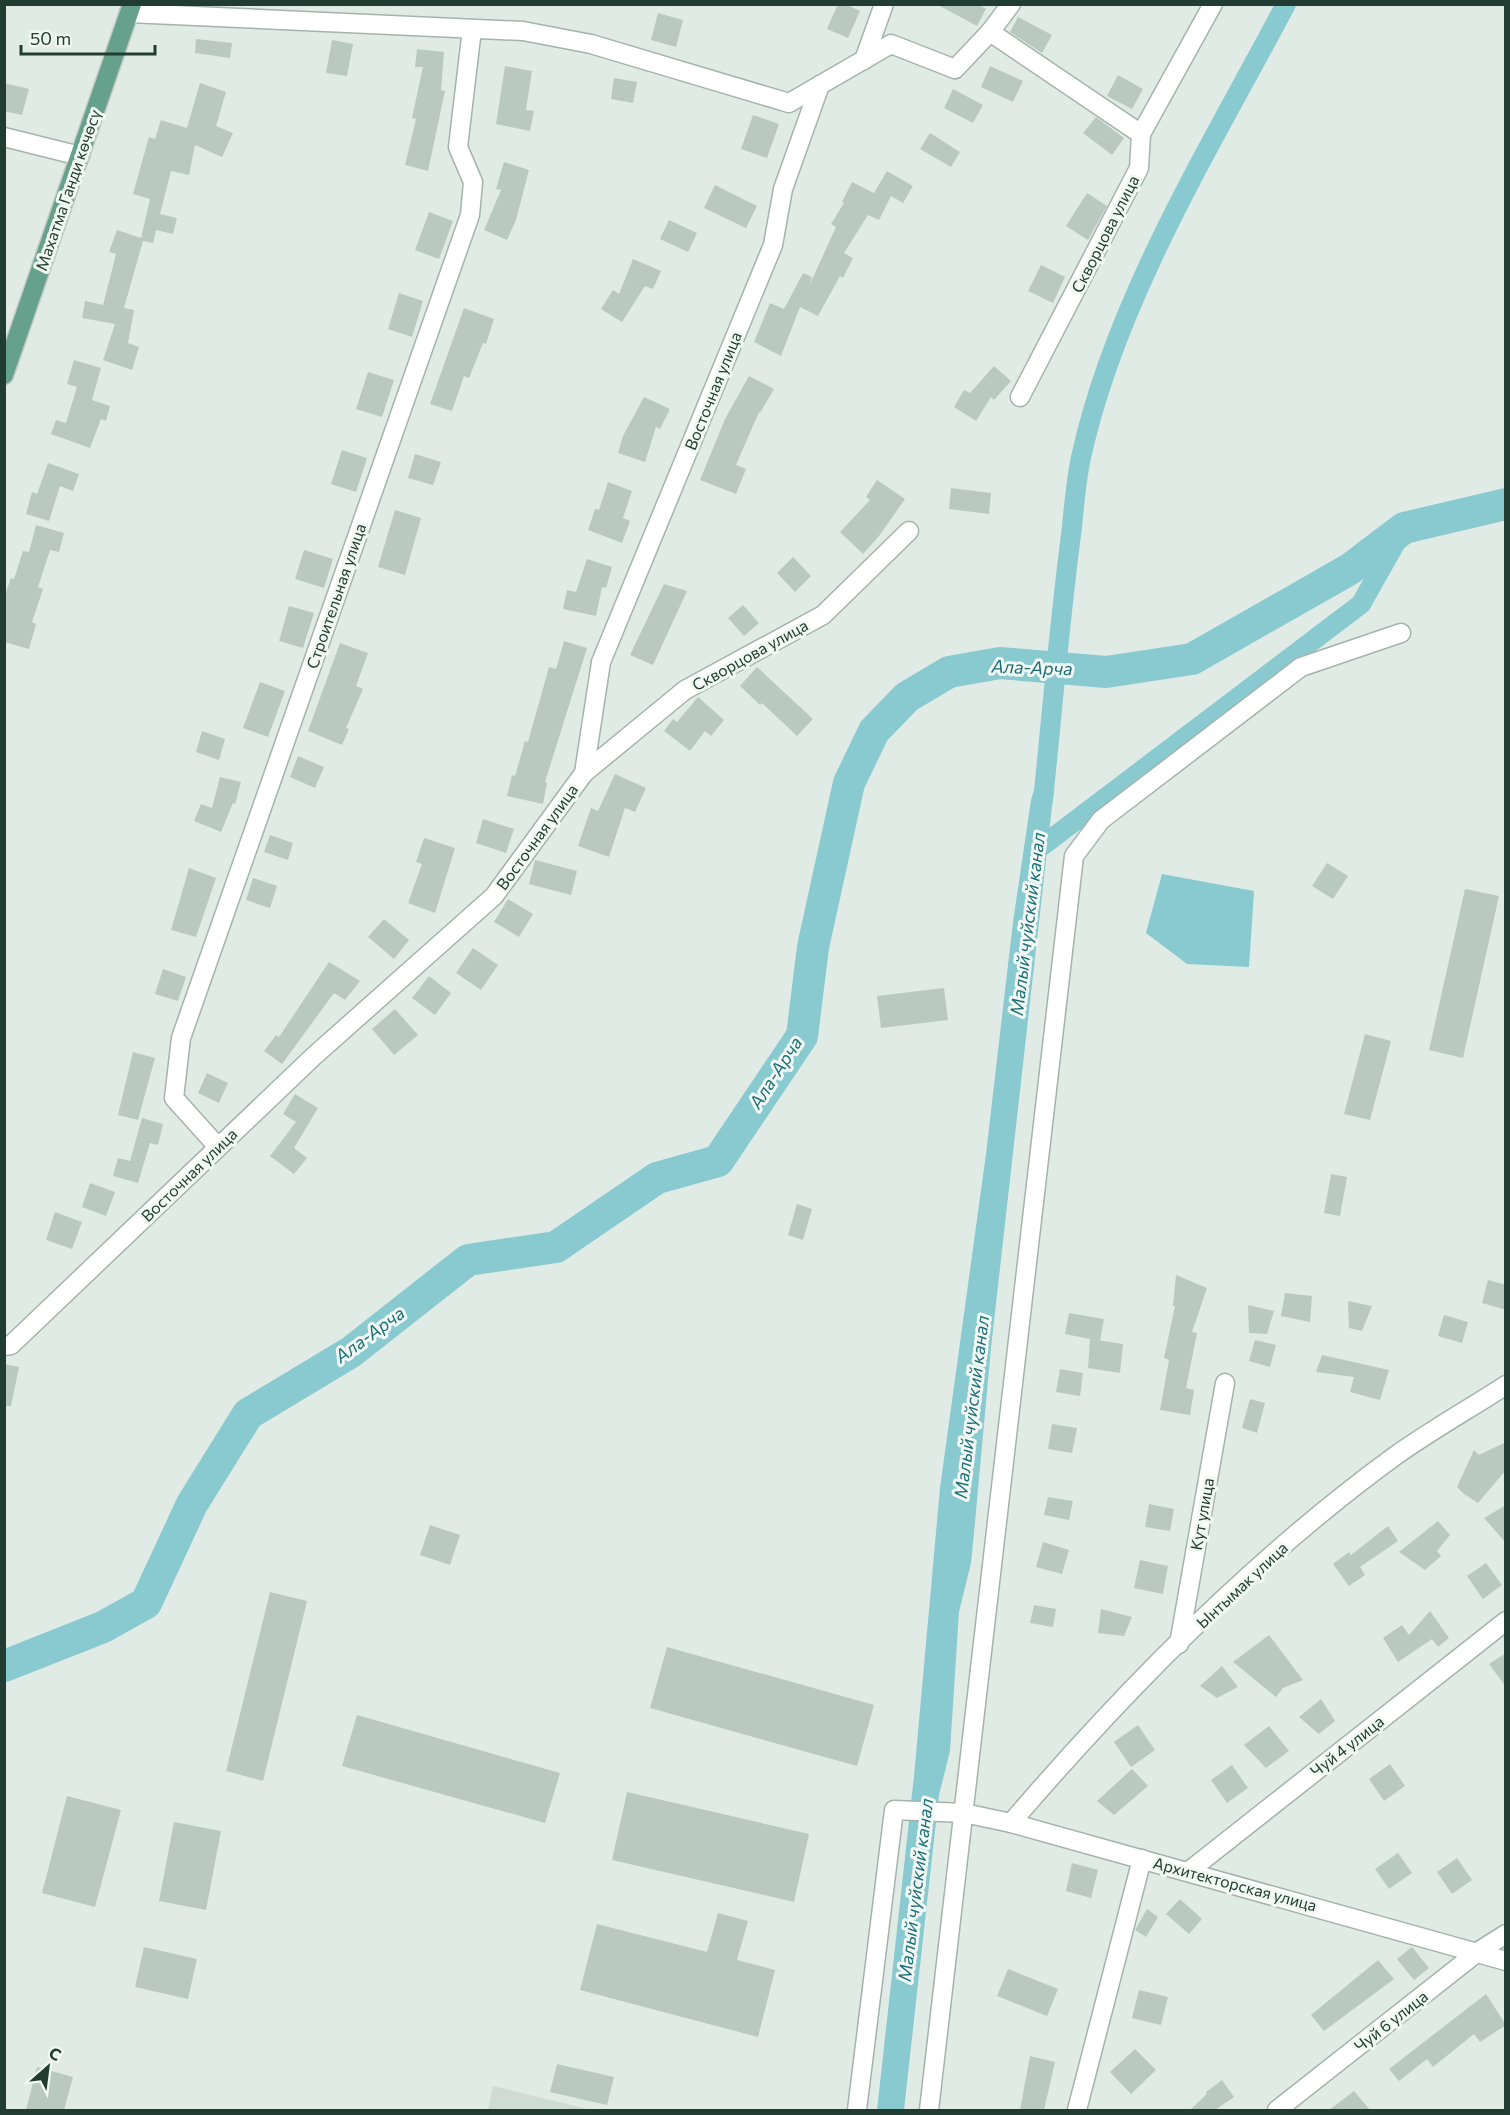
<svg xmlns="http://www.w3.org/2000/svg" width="1510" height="2115" viewBox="0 0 1510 2115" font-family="Commissioner,sans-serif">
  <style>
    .built { fill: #cfdbd5 }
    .water { fill: #88cad0 }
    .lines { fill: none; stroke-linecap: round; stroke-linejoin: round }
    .canal { stroke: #88cad0; stroke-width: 20 }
    .river { stroke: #88cad0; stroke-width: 32 }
    .building { fill: #b9c9c1 }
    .street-casing { stroke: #a4b3ad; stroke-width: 21 }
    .primary-casing { stroke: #c1c8c6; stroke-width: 21 }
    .street { stroke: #fff; stroke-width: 18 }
    .primary { stroke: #65a18d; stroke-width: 18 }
    .labels { text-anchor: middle; stroke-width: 6; stroke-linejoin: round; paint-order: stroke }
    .street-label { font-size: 16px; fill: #213c33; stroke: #f1f8f4 }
    .water-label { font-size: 18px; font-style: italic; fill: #1c6e77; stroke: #f1f8f4 }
  </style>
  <rect width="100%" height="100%" fill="#e1ebe6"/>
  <path class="built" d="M493 2086 592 2110H488Z"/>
  <g class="water">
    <path d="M1039 774H1051L1054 789 991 1348 974 1533 971 1563 959 1612 950 1751 939 1795 904 2110H877L914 1776 940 1488 986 1154 1013 922 1031 800Z"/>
    <path d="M1162 874 1254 891 1249 967 1187 964 1146 933Z"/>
  </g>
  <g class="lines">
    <g class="canal">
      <path d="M1043 800C1052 714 1059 628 1070 543 1074 513 1075 482 1082 453 1117 297 1211 146 1286 4"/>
      <path d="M1038 849 1361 604 1404 528"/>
    </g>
    <path class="river" d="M4 1666 103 1627 146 1603 192 1504 248 1414 351 1352 468 1260 556 1247 657 1178 718 1161 802 1036 813 947 849 783 874 731 907 697 949 672 1000 663 1106 672 1192 659 1350 569 1404 528 1506 504"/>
  </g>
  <g class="building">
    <path d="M838 4H845L860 11 848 38 827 29Z"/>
    <path d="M936 4H978L986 9 977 26Z"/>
    <path d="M658 13 683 20 676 47 651 40Z"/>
    <path d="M1018 17 1052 35 1042 53 1010 32Z"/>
    <path d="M196 39 232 43 230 58 195 53Z"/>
    <path d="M332 40 353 44 347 76 326 73Z"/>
    <path d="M417 49 444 52 441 90 445 91 428 171 405 165 416 119 412 118 423 67H415Z"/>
    <path d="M505 66 532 71 526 110 534 111 530 131 496 124Z"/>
    <path d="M990 66 1023 81 1013 102 981 87Z"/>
    <path d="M1118 75 1143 89 1132 109 1107 96Z"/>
    <path d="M614 78 637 82 633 103 611 99Z"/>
    <path d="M4 83 29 89 22 115 4 111Z"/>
    <path d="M200 83 226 92 216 126 233 133 222 157 195 145 189 175 171 171 160 214 177 218 173 234 156 230 153 243 143 241 124 308 134 310 128 343 139 347 132 370 103 360 115 324 82 318 85 301 103 305 116 254 109 252 117 230 141 238 150 199 133 194 149 137 155 139 161 120 187 128Z"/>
    <path d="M953 89 983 105 973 123 944 108Z"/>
    <path d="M753 115 779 124 767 158 741 149Z"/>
    <path d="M1096 117 1124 138 1112 155 1083 133Z"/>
    <path d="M930 133 960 152 951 167 920 149Z"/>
    <path d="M504 162 529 170 516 220 507 240 484 230 501 190 496 189Z"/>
    <path d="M887 171 913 186 903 203 891 196 879 220 868 215 844 253 853 258 843 278 840 276 818 316 800 307 781 356 754 342 770 303 784 309 803 273 812 277 809 286 836 227 831 224 844 203 842 202 852 182 874 193Z"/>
    <path d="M715 185 757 206 746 228 704 208Z"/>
    <path d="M1087 193 1107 206 1088 240 1066 226Z"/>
    <path d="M429 212 453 221 439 259 415 250Z"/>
    <path d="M669 220 697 233 688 252 660 239Z"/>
    <path d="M633 259 661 271 653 289 645 286 622 322 601 309 613 290 619 294Z"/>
    <path d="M1041 265 1065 277 1053 303 1028 291Z"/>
    <path d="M399 293 423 301 412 337 388 329Z"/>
    <path d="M464 308 494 319 486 344 483 343 469 378 464 376 452 411 430 404Z"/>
    <path d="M74 360 101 368 92 400 110 406 106 421 101 419 90 448 51 434 56 420 66 423 77 387 67 384Z"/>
    <path d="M994 366 1011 381 994 400 991 397 976 421 954 407 964 390 970 393Z"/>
    <path d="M368 372 394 380 382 417 356 409Z"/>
    <path d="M749 376 774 389 760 413 759 412 736 465 746 469 736 494 700 480 725 419Z"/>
    <path d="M644 397 670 409 660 429 656 427 645 462 618 453 623 436Z"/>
    <path d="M342 450 367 458 356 492 331 484Z"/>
    <path d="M415 454 441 462 433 485 408 478Z"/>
    <path d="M48 463 79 474 73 491 60 486 49 521 26 514 32 492 37 494Z"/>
    <path d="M877 480 905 499 879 536 863 554 840 532 870 500 866 497Z"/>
    <path d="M608 482 632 491 623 518 630 521 622 543 588 530 595 509 599 510Z"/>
    <path d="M951 488 991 493 989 514 949 509Z"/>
    <path d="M395 510 421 518 405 575 378 567Z"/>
    <path d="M36 525 64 533 59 552 50 550 38 587 43 589 32 622 36 624 29 649 4 642V598L11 578 14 579 23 551 29 552Z"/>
    <path d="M304 550 333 559 324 588 295 579Z"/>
    <path d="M793 557 811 576 795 592 777 573Z"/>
    <path d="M587 559 612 567 606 588 602 587 596 616 563 609 567 590 576 592Z"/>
    <path d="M664 584 687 591 653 665 630 655Z"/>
    <path d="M743 605 759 623 744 636 728 618Z"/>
    <path d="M289 606 314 613 303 648 279 641Z"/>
    <path d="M564 641 587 648 545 782 547 783 543 804 507 796 512 775 515 776 525 741 528 742 549 667 556 669Z"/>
    <path d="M340 643 368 653 356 686 363 689 346 728 349 729 342 745 308 731Z"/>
    <path d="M757 667 813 719 797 736 762 703 760 705 740 686Z"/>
    <path d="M260 682 285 691 268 737 243 728Z"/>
    <path d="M698 697 724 720 711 736 705 731 690 751 664 731 673 719 677 722Z"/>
    <path d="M202 731 225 739 219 760 196 752Z"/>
    <path d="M298 756 324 767 315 788 290 777Z"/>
    <path d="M615 774 646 788 635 812 625 808 609 857 578 846 591 808 598 811Z"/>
    <path d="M220 777 241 782 235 804 233 803 221 832 194 821 201 804 212 808Z"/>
    <path d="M483 819 514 829 506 853 476 843Z"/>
    <path d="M270 835 293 843 288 860 264 852Z"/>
    <path d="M424 838 455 848 435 913 408 903 422 864 416 862Z"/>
    <path d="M535 860 577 871 571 895 529 884Z"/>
    <path d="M1327 863 1348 876 1333 899 1312 886Z"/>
    <path d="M189 868 216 878 196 937 171 930Z"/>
    <path d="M253 878 277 886 270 908 246 900Z"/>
    <path d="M1465 889 1499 896 1463 1058 1429 1050Z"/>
    <path d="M508 899 533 914 519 937 494 922Z"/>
    <path d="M384 919 409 940 394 959 368 937Z"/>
    <path d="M473 948 498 965 481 990 456 973Z"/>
    <path d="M329 962 360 981 345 1000 334 993 282 1064 264 1051 276 1035 279 1037Z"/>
    <path d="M163 969 186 977 178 1001 155 994Z"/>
    <path d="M429 976 451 993 435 1015 412 998Z"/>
    <path d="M944 988 948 1020 881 1028 877 996Z"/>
    <path d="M395 1009 418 1035 394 1055 372 1029Z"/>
    <path d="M1365 1034 1391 1041 1370 1120 1344 1114Z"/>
    <path d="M133 1052 155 1058 138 1120 118 1115Z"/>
    <path d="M207 1073 228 1083 219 1103 198 1093Z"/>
    <path d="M295 1094 318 1108 294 1148 307 1158 294 1174 270 1156 296 1122 283 1114Z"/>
    <path d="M142 1118 163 1124 158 1145 150 1143 138 1183 113 1176 118 1158 130 1161Z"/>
    <path d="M1331 1174 1347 1177 1340 1216 1324 1213Z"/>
    <path d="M90 1183 115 1192 106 1216 82 1207Z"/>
    <path d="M797 1204 812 1209 803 1240 788 1235Z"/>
    <path d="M55 1212 82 1222 72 1249 46 1240Z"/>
    <path d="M1176 1275 1207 1288 1192 1332 1197 1333 1186 1388 1194 1390 1190 1415 1160 1410 1169 1360 1164 1358 1175 1306H1173Z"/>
    <path d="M1488 1280 1506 1285V1310L1482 1303Z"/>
    <path d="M1285 1293 1312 1296 1310 1322 1281 1316Z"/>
    <path d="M1348 1301 1372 1306 1362 1331 1349 1328Z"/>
    <path d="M1248 1305 1274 1311 1267 1334 1249 1333Z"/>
    <path d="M1069 1313 1104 1319 1100 1341 1065 1334Z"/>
    <path d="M1444 1315 1468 1322 1462 1343 1438 1336Z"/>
    <path d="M1090 1339 1123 1344 1120 1373 1088 1368Z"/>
    <path d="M1255 1340 1276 1345 1270 1367 1249 1361Z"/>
    <path d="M1322 1355 1389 1370 1380 1400 1350 1392 1354 1377 1316 1372Z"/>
    <path d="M4 1364 19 1367 11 1406H4Z"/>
    <path d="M1060 1369 1083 1373 1080 1396 1056 1392Z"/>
    <path d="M1250 1399 1265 1403 1257 1433 1242 1428Z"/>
    <path d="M1052 1424 1077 1428 1072 1453 1048 1449Z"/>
    <path d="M1506 1442V1470L1478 1503 1464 1494 1457 1487 1474 1450 1479 1455Z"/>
    <path d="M1048 1497 1073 1501 1069 1520 1044 1515Z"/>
    <path d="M1149 1504 1174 1509 1170 1531 1145 1527Z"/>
    <path d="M1506 1505V1543L1484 1518Z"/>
    <path d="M1438 1521 1450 1535 1437 1551 1441 1556 1425 1570 1399 1552Z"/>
    <path d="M430 1525 460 1535 450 1565 420 1555Z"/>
    <path d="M1388 1526 1398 1541 1360 1567 1365 1575 1349 1586 1333 1564 1349 1552 1351 1555Z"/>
    <path d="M1043 1542 1069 1550 1062 1574 1036 1567Z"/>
    <path d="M1140 1560 1168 1566 1163 1594 1134 1588Z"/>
    <path d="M1486 1563 1502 1585 1483 1599 1467 1576Z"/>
    <path d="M270 1592 307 1601 263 1781 226 1771Z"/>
    <path d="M1034 1605 1056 1609 1053 1627 1030 1623Z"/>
    <path d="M1101 1609 1132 1617 1124 1636 1098 1633Z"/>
    <path d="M1430 1611 1449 1638 1438 1647 1432 1639 1398 1662 1383 1638 1402 1625 1409 1635Z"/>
    <path d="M1269 1635 1303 1680 1283 1688 1276 1697 1233 1662Z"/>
    <path d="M667 1647 874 1705 857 1766 650 1708Z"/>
    <path d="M1506 1653V1687L1489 1664Z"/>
    <path d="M1222 1666 1238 1687 1217 1698 1200 1686Z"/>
    <path d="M1321 1699 1335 1721 1319 1734 1299 1717Z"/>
    <path d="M357 1715 560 1773 545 1823 342 1766Z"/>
    <path d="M1138 1725 1155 1750 1131 1767 1114 1742Z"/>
    <path d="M1269 1726 1289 1751 1266 1768 1244 1745Z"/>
    <path d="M1390 1764 1405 1786 1384 1801 1369 1779Z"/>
    <path d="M1232 1765 1248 1788 1227 1803 1211 1780Z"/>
    <path d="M1132 1769 1148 1786 1114 1815 1097 1801Z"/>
    <path d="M627 1792 809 1834 794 1902 612 1860Z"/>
    <path d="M67 1796 121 1810 95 1907 42 1893Z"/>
    <path d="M174 1822 221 1831 206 1910 159 1901Z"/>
    <path d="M1398 1853 1412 1873 1389 1889 1375 1869Z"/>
    <path d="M1457 1858 1472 1880 1452 1894 1437 1872Z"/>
    <path d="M1072 1863 1098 1870 1091 1898 1066 1891Z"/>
    <path d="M1180 1899 1202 1919 1189 1934 1166 1914Z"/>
    <path d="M1147 1909 1158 1917 1146 1937 1135 1930Z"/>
    <path d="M718 1913 748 1921 737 1960 775 1970 758 2037 580 1990 597 1924 707 1952Z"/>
    <path d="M144 1947 197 1959 188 1999 135 1987Z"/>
    <path d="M1412 1947 1429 1968 1414 1980 1397 1959Z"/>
    <path d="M1378 1960 1394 1979 1324 2031 1311 2015Z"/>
    <path d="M1008 1969 1058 1989 1047 2016 997 1996Z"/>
    <path d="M1139 1990 1168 1997 1161 2025 1132 2018Z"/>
    <path d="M1486 1994 1506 2025 1480 2042 1474 2034 1433 2067 1427 2059 1399 2081 1389 2069Z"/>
    <path d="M1135 2049 1156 2070 1131 2094 1110 2072Z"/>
    <path d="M1030 2056 1055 2062 1044 2110H1020Z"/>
    <path d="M557 2064 614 2077 607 2105 550 2092Z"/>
    <path d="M37 2067 73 2077 64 2110H26Z"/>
    <path d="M1222 2080 1234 2097 1215 2110H1190L1207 2094 1206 2092Z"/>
    <path d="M1354 2091 1370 2110H1329Z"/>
  </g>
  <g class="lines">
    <defs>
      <g id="street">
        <path d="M129 13 523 31 591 44 789 103 891 44 955 69 990 32 1141 134"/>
        <path d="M990 32 1011 4"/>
        <path d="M864 60 884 4"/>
        <path d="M4 137 80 156"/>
        <path d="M1020 397 1139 168 1141 134 1213 4"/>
        <path d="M584 773 685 690 823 615 909 531"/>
        <path d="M218 1147 174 1098 181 1038 470 215 473 182 458 147 472 29"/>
        <path d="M4 1346 11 1345 314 1056 494 896 584 773 601 662 773 245 783 189 820 85"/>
        <path d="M1179 1644 1225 1383"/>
        <path d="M1011 1823C1123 1692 1255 1558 1395 1456 1430 1431 1469 1409 1506 1385"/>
        <path d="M1189 1871 1506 1621"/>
        <path d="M857 2110 894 1810 964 1813 1011 1823 1506 1961"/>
        <path d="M929 2110 1074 856 1101 820 1301 667 1401 633"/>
        <path d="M1077 2110 1142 1859"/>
        <path d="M1277 2110 1479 1951 1506 1934"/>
      </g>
      <path id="primary" d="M4 375 132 4"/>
    </defs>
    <use href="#street" class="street-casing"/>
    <use href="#primary" class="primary-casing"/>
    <use href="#street" class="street"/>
    <use href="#primary" class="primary"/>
  </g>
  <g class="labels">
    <g class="street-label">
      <text transform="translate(68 190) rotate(-71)" y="6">Махатма Ганди көчөсү</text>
      <text transform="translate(1105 234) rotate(-63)" y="6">Скворцова улица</text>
      <text transform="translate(713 391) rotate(-68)" y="6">Восточная улица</text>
      <text transform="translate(336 596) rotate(-71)" y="6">Строительная улица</text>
      <text transform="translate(750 655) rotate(-29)" y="6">Скворцова улица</text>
      <text transform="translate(537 837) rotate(-54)" y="6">Восточная улица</text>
      <text transform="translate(189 1175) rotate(-44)" y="6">Восточная улица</text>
      <text transform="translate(1202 1514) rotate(-80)" y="6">Кут улица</text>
      <text transform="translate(1242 1585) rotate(-43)" y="6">Ынтымак улица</text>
      <text transform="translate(1347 1746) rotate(-38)" y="6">Чуй 4 улица</text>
      <text transform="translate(1235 1884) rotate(15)" y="6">Архитекторская улица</text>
      <text transform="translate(1391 2021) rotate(-38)" y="6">Чуй 6 улица</text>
    </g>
    <g class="water-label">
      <text transform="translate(1032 668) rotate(2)" y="6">Ала-Арча</text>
      <text transform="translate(1028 924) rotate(-83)" y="6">Малый чуйский канал</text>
      <text transform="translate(776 1073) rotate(-57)" y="6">Ала-Арча</text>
      <text transform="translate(370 1335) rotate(-36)" y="6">Ала-Арча</text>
      <text transform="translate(972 1407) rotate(-83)" y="6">Малый чуйский канал</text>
      <text transform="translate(916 1890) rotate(-83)" y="6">Малый чуйский канал</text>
    </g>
  </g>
  <rect width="1510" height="2115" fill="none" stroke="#213c33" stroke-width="12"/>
  <g transform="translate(48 2067) rotate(28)" stroke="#f1f8f4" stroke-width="4.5" paint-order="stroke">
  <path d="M0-4.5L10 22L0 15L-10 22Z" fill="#213c33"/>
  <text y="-9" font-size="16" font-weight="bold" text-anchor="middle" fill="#213c33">С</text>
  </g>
  <path d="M21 45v9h134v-9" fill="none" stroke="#213c33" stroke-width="3"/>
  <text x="30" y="45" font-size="18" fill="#213c33" stroke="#f1f8f4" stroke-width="4.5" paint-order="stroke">50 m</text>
</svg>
